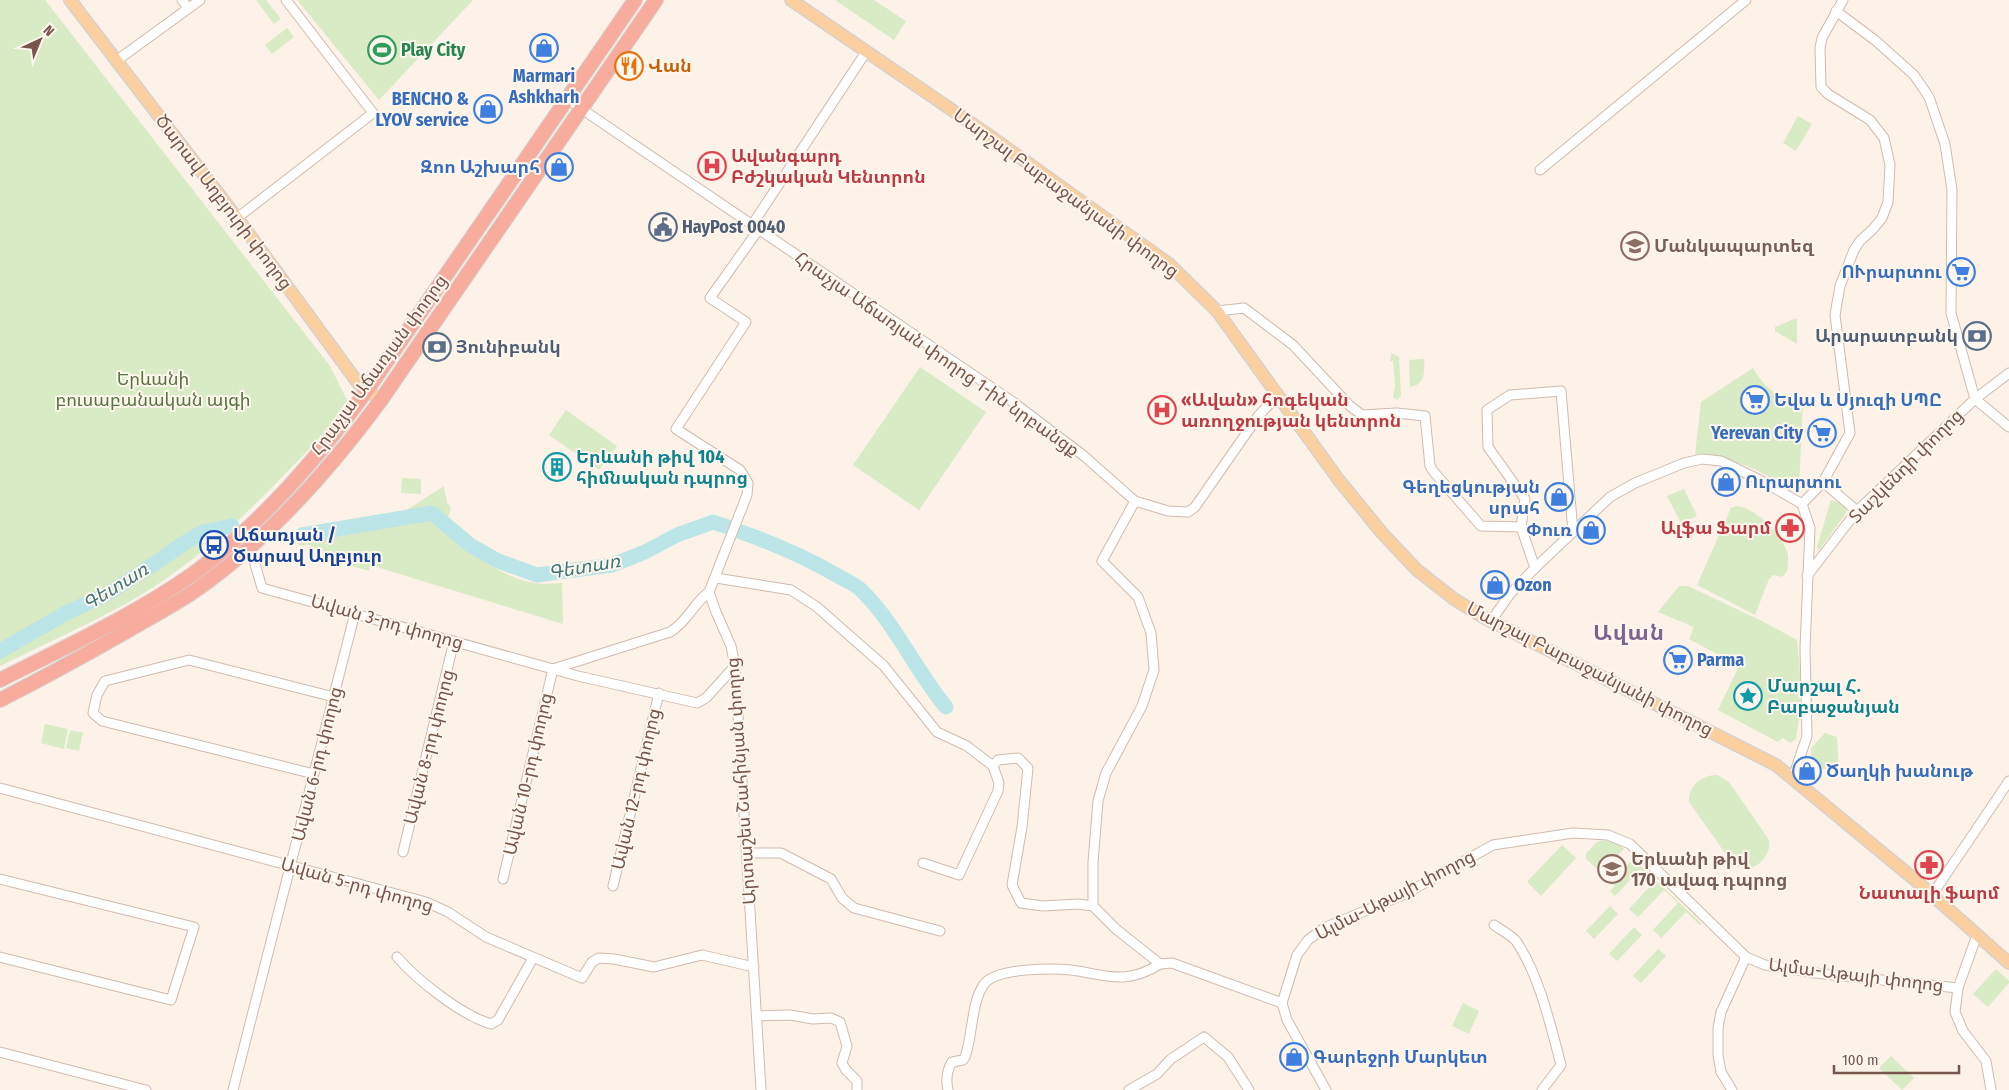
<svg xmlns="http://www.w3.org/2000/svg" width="2009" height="1090" viewBox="0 0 2009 1090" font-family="'Fira Sans Condensed','Noto Sans Armenian',sans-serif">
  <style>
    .green { fill: #d8ebc5 }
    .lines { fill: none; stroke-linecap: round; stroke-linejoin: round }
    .river { stroke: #bbe5e7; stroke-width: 15 }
    .minor-casing { stroke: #d1bbaf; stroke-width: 11 }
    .major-casing { stroke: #d9d0cd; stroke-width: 14 }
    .highway-casing { stroke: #d9d0cd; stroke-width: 16 }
    .minor { stroke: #fff; stroke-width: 9 }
    .major { stroke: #fbd0a0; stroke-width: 11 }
    .highway { stroke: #f7ac9e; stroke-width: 14 }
    .labels { text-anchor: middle; stroke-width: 4; stroke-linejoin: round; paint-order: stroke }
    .leisure-label { font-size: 18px; font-weight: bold; fill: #27864d; stroke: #fff6ed; text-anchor: start }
    .food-label { font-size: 18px; font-weight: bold; fill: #c56008; stroke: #fff6ed; text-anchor: start }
    .shop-label { font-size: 18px; font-weight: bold; fill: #366cbe; stroke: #fff6ed; text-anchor: end }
    .health-label { font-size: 18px; font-weight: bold; fill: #be3a42; stroke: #fff6ed; text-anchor: start }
    .street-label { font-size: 18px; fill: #77564b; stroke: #fff6ed }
    .service-label { font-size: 18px; font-weight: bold; fill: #4e5e75; stroke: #fff6ed; text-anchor: start }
    .education-label { font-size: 18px; font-weight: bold; fill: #785e54; stroke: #fff6ed; text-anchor: start }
    .park-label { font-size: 18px; fill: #567640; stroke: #fff6ed }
    .culture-label { font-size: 18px; font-weight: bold; fill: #0d838f; stroke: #fff6ed; text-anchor: start }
    .transit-label { font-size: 18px; font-weight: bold; fill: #164399; stroke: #fff6ed; text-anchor: start }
    .water-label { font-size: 19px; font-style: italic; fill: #3e787c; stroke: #fff6ed }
    .district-label { font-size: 22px; font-weight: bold; letter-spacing: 1px; fill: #7d6393; stroke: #fff6ed }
  </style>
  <rect width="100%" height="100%" fill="#fcf2e7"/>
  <g class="green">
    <path d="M0 0H45L330 366 347 400C330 428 307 452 284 475 238 523 187 569 129 602 87 625 43 645 0 666Z"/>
    <path d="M256 0H266L281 19 274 24Z"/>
    <path d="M297 0H473L379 100Z"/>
    <path d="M835 0H874L906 21 894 40Z"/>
    <path d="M287 28 294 37 272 54 265 45Z"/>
    <path d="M1798 116 1812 124 1796 151 1783 143Z"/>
    <path d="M1797 318V344L1775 331V327Z"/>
    <path d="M1391 353 1399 357 1401 396 1397 400 1393 397 1395 385 1393 361H1390Z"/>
    <path d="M1424 359C1425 371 1425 385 1410 387L1409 360Z"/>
    <path d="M920 367 986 412 919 510 853 465Z"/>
    <path d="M1753 368C1768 394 1776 394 1803 400L1799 489C1783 487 1771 477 1756 470 1737 461 1717 457 1695 454L1701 402Z"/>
    <path d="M566 410 617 446 599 470 549 435Z"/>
    <path d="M402 478 421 479V494L401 493Z"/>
    <path d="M444 486 447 503 451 507 445 528C467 551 503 579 535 583 544 585 553 583 562 583L563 624 370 565 369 571 323 558V548H311V545H298V530L399 515Z"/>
    <path d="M1684 489 1697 516 1681 523 1667 496Z"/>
    <path d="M1831 500 1844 504 1847 512 1819 550 1817 547Z"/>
    <path d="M1737 506C1756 508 1784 536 1788 555 1788 560 1788 566 1787 571L1782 577 1773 575 1769 579 1755 615 1697 585 1731 508Z"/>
    <path d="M1679 586H1688L1762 621 1797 640C1801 673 1802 707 1796 739L1790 743 1783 738 1778 742 1718 710 1739 666 1689 639 1694 627 1658 612Z"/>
    <path d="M45 724 68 729 64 749 41 743Z"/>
    <path d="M70 730 83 733 79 751 66 748Z"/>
    <path d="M1825 733 1837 737 1839 770 1812 768 1811 748Z"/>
    <path d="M1717 775 1729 782 1769 840C1772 859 1749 878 1732 863L1689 802C1688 786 1702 775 1717 775Z"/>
    <path d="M1615 840 1624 849 1609 864 1604 860 1596 868 1586 859V853L1598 841Z"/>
    <path d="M1562 845 1576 858 1541 896 1527 882Z"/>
    <path d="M1633 859 1702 924 1700 925 1686 912 1661 938 1653 930 1678 903 1664 890 1638 917 1629 909 1654 882 1640 869 1615 896 1610 891 1615 886 1611 882Z"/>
    <path d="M1610 906 1618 914 1594 939 1586 931Z"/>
    <path d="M1634 927 1642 935 1617 961 1609 954Z"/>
    <path d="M1658 949 1666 956 1641 983 1633 976Z"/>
    <path d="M1996 969 2009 981V983L1988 1007 1973 994Z"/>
    <path d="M1463 1003 1479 1011 1469 1034 1452 1026Z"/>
    <path d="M1891 1056 1914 1078 1902 1090 1879 1068Z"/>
  </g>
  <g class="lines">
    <g class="river">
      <path d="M741 532C775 544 807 558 838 576 845 580 855 584 861 590 896 624 915 670 946 707"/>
      <path d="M302 535 432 513 470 545 498 561 537 575 612 565 645 552 677 535 713 522 728 527"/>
      <path d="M0 651 66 613 107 594 157 562 184 543 203 532 232 526"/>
    </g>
    <defs>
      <g id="minor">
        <path d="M182 0 188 8"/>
        <path d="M1836 11 1876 41 1914 75 1929 97 1945 144 1952 190 1951 313 1975 399"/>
        <path d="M116 61 200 0"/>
        <path d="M567 99 1013 402 1084 456 1135 501 1168 511 1188 512 1195 507 1259 415 1278 395"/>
        <path d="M1540 170 1746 0"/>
        <path d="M237 218 373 113 286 0"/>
        <path d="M752 225 866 52"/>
        <path d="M759 229 710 298 746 322 676 429 740 470 748 483 747 495 709 592 716 612 731 646 735 666 761 1090"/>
        <path d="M1217 311 1244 308 1293 345 1350 406 1362 415 1397 413 1425 416 1430 466 1433 471 1481 526 1521 527 1535 568"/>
        <path d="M1975 399 2009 427"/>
        <path d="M1823 482 1857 511"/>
        <path d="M1135 501 1102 561 1138 597 1151 633 1154 670 1142 706 1106 773 1098 801 1093 862V906L1116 929 1160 964 1172 963 1282 1003"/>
        <path d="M1802 504 1823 482 1850 433 1835 315 1840 286 1854 250 1860 241 1873 229 1882 218 1888 202 1890 165 1884 138 1870 120 1828 94 1821 87 1820 48 1822 38 1843 0"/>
        <path d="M1521 527 1525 499 1488 447 1487 410 1510 395 1561 391 1573 532"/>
        <path d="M250 547 262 588 578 676 697 703 706 698 735 666"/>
        <path d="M1807 576 1857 511 1975 399 2009 373"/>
        <path d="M716 578 791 590 817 607 884 666 937 732 967 746 993 766 999 783 998 791 959 875 923 863"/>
        <path d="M1491 621 1510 594 1535 568 1610 497 1635 483 1684 463 1702 459 1721 461 1764 482 1802 504 1810 528 1805 648 1807 736 1793 778"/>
        <path d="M993 766 998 760 1018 758 1028 768 1022 827 1012 885 1021 903 1043 906 1078 904 1093 906"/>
        <path d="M314 774 102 721 93 713 97 695 105 681 189 660 334 697"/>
        <path d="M0 788 426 902 448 912 486 937 582 978 592 962 599 958 614 959 654 967 702 955 754 967"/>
        <path d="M403 852 454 641"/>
        <path d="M747 853H781L831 879 842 898 854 908 940 931"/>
        <path d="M0 879 194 927 171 1000 0 957"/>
        <path d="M503 879 553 669 670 632C687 622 694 603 709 592"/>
        <path d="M613 886 659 693"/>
        <path d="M1932 895 2009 781"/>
        <path d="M1494 925C1501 930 1511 935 1516 941 1539 974 1551 1027 1561 1065L1542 1090"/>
        <path d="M397 957C417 980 461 1015 491 1024L498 1020 533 958"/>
        <path d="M1958 988 1955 1012 1963 1031 1986 1061 1991 1090"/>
        <path d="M757 1016 790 1015 813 1019 831 1018 840 1022 847 1046 842 1063 846 1070 857 1081V1090"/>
        <path d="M0 1052 146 1090"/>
        <path d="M233 1090 355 613"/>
        <path d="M948 1090C946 1081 947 1070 952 1062L963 1060 965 1057C973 1036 971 1000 985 983 998 968 1052 968 1071 970 1088 972 1106 978 1124 977 1138 976 1149 971 1160 964"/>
        <path d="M1129 1090 1157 1074 1171 1059 1204 1037 1228 1057 1249 1090"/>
        <path d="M1326 1090 1287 1020 1282 1003 1297 955 1308 940 1324 928 1403 895 1493 845 1573 833 1608 835 1630 844 1746 957 1765 965 1815 973 1958 988 1977 935"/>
        <path d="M1732 1090 1721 1072 1718 1055V1028L1721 1012 1746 957"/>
      </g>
      <g id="major">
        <path d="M70 0 237 218 358 383 381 400"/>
        <path d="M791 0 990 136 1169 264 1217 311 1338 479 1382 533 1417 570 1454 599 1483 617 1776 765 1914 879 2009 963"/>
      </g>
      <g id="highway">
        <path d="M0 680C65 647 133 616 193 574 261 524 318 458 367 390L635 0"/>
        <path d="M0 700C43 678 85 655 127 631 149 618 172 606 193 592 267 541 328 472 381 400L656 0"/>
      </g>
    </defs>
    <use href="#minor" class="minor-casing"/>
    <use href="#major" class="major-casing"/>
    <use href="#highway" class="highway-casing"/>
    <use href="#minor" class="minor"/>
    <use href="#major" class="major"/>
    <use href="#highway" class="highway"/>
  </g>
  <defs>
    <symbol id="shop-ring" viewBox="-11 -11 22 22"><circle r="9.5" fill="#fff6ed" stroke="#3f7fe0" stroke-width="1.5"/><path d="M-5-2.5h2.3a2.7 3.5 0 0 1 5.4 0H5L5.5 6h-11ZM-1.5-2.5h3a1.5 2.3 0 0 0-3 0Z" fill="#3f7fe0"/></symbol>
    <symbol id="stadium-ring" viewBox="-11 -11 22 22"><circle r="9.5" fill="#fff6ed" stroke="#2e9e5b" stroke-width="1.5"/><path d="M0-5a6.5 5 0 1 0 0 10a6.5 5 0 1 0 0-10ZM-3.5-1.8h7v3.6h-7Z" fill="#2e9e5b"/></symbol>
    <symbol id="restaurant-ring" viewBox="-11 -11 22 22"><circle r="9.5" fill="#fff6ed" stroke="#e8710a" stroke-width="1.5"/><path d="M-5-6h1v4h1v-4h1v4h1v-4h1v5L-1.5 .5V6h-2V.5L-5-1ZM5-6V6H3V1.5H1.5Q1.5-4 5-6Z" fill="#e8710a"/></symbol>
    <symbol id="hospital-ring" viewBox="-11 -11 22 22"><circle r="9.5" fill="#fff6ed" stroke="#e0444e" stroke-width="1.5"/><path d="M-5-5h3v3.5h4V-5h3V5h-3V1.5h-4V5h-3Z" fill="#e0444e"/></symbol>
    <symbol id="civic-ring" viewBox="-11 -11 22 22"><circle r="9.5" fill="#fff6ed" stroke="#5c6f8a" stroke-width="1.5"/><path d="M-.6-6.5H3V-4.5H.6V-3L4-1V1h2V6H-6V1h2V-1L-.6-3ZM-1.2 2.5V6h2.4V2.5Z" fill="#5c6f8a"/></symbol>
    <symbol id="school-ring" viewBox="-11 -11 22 22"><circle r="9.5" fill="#fff6ed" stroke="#8d6e63" stroke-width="1.5"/><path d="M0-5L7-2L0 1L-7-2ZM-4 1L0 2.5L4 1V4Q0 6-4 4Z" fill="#8d6e63"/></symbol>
    <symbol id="supermarket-ring" viewBox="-11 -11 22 22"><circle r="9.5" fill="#fff6ed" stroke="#3f7fe0" stroke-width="1.5"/><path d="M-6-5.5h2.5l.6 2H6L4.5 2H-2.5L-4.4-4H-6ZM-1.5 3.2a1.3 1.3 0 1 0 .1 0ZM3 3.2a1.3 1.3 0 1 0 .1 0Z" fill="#3f7fe0"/></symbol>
    <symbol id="bank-ring" viewBox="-11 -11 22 22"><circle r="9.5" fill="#fff6ed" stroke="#5c6f8a" stroke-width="1.5"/><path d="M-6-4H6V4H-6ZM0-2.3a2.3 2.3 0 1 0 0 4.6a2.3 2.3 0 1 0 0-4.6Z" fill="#5c6f8a"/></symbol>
    <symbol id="building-ring" viewBox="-11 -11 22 22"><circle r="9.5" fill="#fff6ed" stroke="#0f9aa8" stroke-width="1.5"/><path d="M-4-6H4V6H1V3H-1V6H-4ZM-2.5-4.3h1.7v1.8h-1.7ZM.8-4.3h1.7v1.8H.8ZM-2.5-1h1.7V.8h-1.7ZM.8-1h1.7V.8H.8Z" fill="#0f9aa8"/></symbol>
    <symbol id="pharmacy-ring" viewBox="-11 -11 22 22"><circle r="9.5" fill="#fff6ed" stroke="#e0444e" stroke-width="1.5"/><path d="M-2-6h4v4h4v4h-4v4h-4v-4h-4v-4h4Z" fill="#e0444e"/></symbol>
    <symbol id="bus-ring" viewBox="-11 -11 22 22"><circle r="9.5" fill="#fff6ed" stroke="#1a4fb4" stroke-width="1.5"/><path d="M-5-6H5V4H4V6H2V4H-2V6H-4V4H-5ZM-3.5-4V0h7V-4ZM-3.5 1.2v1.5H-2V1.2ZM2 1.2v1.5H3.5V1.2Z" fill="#1a4fb4"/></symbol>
    <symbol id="sight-ring" viewBox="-11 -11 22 22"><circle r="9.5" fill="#fff6ed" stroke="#0f9aa8" stroke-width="1.5"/><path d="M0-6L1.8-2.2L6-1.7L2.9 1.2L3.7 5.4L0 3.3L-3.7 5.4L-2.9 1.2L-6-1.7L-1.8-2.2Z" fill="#0f9aa8"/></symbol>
  </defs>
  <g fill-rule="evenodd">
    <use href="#shop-ring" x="528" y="32" width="32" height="32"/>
    <use href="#stadium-ring" x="366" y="34" width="32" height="32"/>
    <use href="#restaurant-ring" x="613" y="50" width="32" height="32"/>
    <use href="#shop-ring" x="472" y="93" width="32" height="32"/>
    <use href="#hospital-ring" x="696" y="150" width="32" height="32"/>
    <use href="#shop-ring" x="543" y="151" width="32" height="32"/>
    <use href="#civic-ring" x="647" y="211" width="32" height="32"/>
    <use href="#school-ring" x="1619" y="230" width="32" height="32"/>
    <use href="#supermarket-ring" x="1945" y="256" width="32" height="32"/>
    <use href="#bank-ring" x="1961" y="320" width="32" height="32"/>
    <use href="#bank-ring" x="421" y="331" width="32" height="32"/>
    <use href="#supermarket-ring" x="1739" y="384" width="32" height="32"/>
    <use href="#hospital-ring" x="1146" y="394" width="32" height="32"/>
    <use href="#supermarket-ring" x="1806" y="417" width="32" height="32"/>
    <use href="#building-ring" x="541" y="451" width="32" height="32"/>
    <use href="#shop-ring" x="1710" y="466" width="32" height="32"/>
    <use href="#shop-ring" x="1543" y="481" width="32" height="32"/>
    <use href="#pharmacy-ring" x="1774" y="512" width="32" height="32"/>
    <use href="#shop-ring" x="1575" y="514" width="32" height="32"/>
    <use href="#bus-ring" x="198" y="529" width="32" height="32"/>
    <use href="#shop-ring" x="1479" y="569" width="32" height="32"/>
    <use href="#supermarket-ring" x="1662" y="644" width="32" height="32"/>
    <use href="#sight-ring" x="1732" y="680" width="32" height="32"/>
    <use href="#shop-ring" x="1791" y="755" width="32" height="32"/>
    <use href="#pharmacy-ring" x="1913" y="849" width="32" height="32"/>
    <use href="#school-ring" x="1596" y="853" width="32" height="32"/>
    <use href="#shop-ring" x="1278" y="1041" width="32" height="32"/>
  </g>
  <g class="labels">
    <g class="leisure-label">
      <text x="401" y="56">Play City</text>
    </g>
    <g class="food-label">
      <text x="648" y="72">Վան</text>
    </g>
    <g class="shop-label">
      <text x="544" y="82" text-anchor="middle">Marmari<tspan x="544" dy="21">Ashkharh</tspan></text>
      <text x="469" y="105">BENCHO &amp;<tspan x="469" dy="21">LYOV service</tspan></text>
      <text x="540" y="173">Զոո Աշխարհ</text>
      <text x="1942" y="278">ՈՒրարտու</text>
      <text x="1774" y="406" text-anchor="start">Եվա և Սյուզի ՍՊԸ</text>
      <text x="1803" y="439">Yerevan City</text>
      <text x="1745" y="488" text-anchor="start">Ուրարտու</text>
      <text x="1540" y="493">Գեղեցկության<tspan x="1540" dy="21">սրահ</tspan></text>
      <text x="1572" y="536">Փուռ</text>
      <text x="1514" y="591" text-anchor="start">Ozon</text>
      <text x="1697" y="666" text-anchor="start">Parma</text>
      <text x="1826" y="777" text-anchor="start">Ծաղկի խանութ</text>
      <text x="1313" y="1063" text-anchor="start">Գարեջրի Մարկետ</text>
    </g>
    <g class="health-label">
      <text x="731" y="162">Ավանգարդ<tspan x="731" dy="21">Բժշկական Կենտրոն</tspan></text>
      <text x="1181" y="406">«Ավան» հոգեկան<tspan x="1181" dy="21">առողջության կենտրոն</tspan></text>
      <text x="1771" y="534" text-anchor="end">Ալֆա Ֆարմ</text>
      <text x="1929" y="899" text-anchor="middle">Նատալի ֆարմ</text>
    </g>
    <g class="street-label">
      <text transform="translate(1066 193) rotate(36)" y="6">Մարշալ Բաբաջանյանի փողոց</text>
      <text transform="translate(224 202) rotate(53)" y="6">Ծարավ Աղբյուրի փողոց</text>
      <text transform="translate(937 354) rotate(35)" y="6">Հրաչյա Աճառյան փողոց 1-ին նրբանցք</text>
      <text transform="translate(379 365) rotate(-54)" y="6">Հրաչյա Աճառյան փողոց</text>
      <text transform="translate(1906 466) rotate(-45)" y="6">Տաշկենդի փողոց</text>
      <text transform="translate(387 622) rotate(16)" y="6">Ավան 3-րդ փողոց</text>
      <text transform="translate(1590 669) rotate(27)" y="6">Մարշալ Բաբաջանյանի փողոց</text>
      <text transform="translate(429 747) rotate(-76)" y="6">Ավան 8-րդ փողոց</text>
      <text transform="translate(317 764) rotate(-76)" y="6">Ավան 6-րդ փողոց</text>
      <text transform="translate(528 774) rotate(-77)" y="6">Ավան 10-րդ փողոց</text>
      <text transform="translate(741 781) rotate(-94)" y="6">Արտաշես Շահինյան փողոց</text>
      <text transform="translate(636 789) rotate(-77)" y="6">Ավան 12-րդ փողոց</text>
      <text transform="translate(357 885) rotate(16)" y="6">Ավան 5-րդ փողոց</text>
      <text transform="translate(1395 895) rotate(-27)" y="6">Ալմա-Աթայի փողոց</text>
      <text transform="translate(1856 975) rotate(7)" y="6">Ալմա-Աթայի փողոց</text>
    </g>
    <g class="service-label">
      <text x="682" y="233">HayPost 0040</text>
      <text x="1958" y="342" text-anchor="end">Արարատբանկ</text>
      <text x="456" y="353">Յունիբանկ</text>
    </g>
    <g class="education-label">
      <text x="1654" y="252">Մանկապարտեզ</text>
      <text x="1631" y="865">Երևանի թիվ<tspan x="1631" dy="21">170 ավագ դպրոց</tspan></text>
    </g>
    <g class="park-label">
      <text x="153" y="385">Երևանի<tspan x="153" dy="21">բուսաբանական այգի</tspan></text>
    </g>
    <g class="culture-label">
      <text x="576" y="463">Երևանի թիվ 104<tspan x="576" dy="21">հիմնական դպրոց</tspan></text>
      <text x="1767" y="692">Մարշալ Հ.<tspan x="1767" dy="21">Բաբաջանյան</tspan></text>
    </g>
    <g class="transit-label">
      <text x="233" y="541">Աճառյան /<tspan x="233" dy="21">Ծարավ Աղբյուր</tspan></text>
    </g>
    <g class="water-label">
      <text transform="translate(584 566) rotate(-10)" y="7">Գետառ</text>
      <text transform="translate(115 586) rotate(-32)" y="7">Գետառ</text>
    </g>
    <g class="district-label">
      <text x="1629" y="640">Ավան</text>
    </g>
  </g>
  <g transform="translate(40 40) rotate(44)" stroke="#fff6ed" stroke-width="4" paint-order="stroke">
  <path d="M0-4L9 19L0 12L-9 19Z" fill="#77564b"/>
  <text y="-8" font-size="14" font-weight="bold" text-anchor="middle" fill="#77564b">N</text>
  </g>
  <path d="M1834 1065v8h125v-8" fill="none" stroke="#77564b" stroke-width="2.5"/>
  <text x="1842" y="1065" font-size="15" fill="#77564b" stroke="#fff6ed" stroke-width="4" paint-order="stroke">100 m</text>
</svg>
